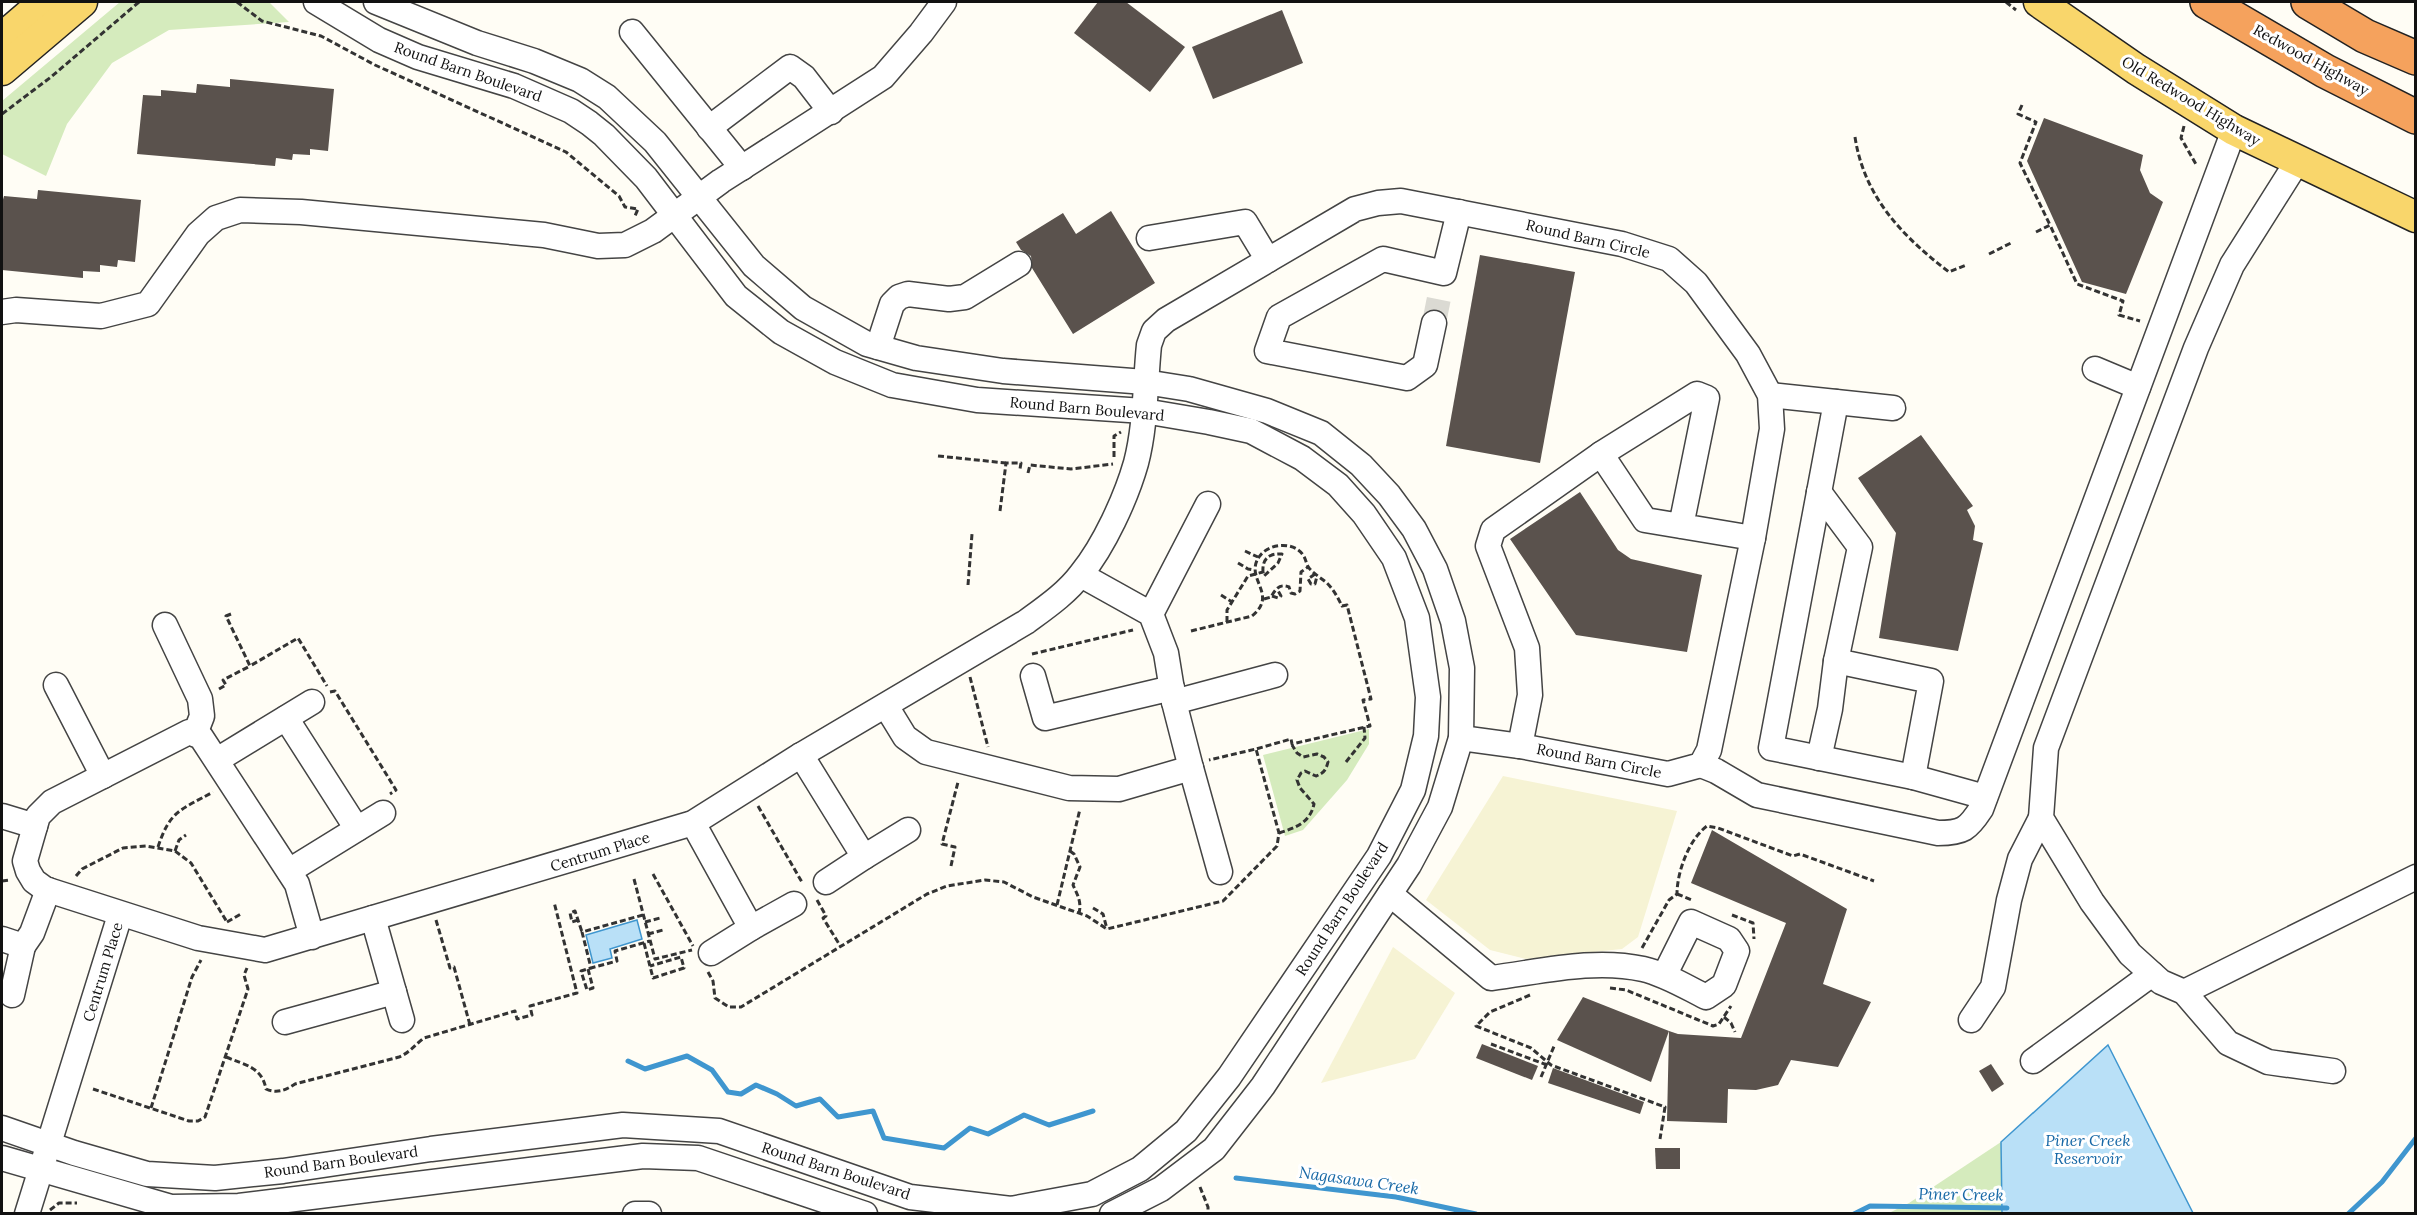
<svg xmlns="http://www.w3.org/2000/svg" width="2417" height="1215" viewBox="0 0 2417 1215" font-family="Lora,serif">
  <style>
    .farmland { fill: #f6f3d4 }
    .green { fill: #d5ebbd }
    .water { fill: #b9e0f7; stroke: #3f96cf; stroke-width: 1.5 }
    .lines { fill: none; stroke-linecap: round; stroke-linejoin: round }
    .stream { stroke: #3f96cf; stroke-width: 5 }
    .building { fill: #5a524d }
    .minor-tunnel { stroke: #dbdad3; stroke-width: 24; stroke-dasharray: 24 12; stroke-linecap: butt }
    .minor-casing { stroke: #444; stroke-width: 27 }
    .major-casing { stroke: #222; stroke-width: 33 }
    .highway-casing { stroke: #222; stroke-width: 36 }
    .path { stroke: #333; stroke-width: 3; stroke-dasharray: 6 3; stroke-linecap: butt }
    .minor { stroke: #fff; stroke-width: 24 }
    .major { stroke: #f9d66b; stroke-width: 30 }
    .highway { stroke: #f5a25d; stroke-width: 33 }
    .labels { text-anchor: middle; stroke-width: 6; stroke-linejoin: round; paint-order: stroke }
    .street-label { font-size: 15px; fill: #111; stroke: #fff }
    .water-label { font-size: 16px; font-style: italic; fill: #1768a6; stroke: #fff }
  </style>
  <rect width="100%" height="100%" fill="#fffdf5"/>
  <g class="farmland">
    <path d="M1503 776 1677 811 1638 937 1622 949 1526 959 1490 950 1426 900Z"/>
    <path d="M1393 947 1455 993 1415 1059 1321 1083Z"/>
  </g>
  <g class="green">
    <path d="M120 2H269L289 22 169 30 112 63 67 124 46 176 2 154V101Z"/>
    <path d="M1369 729V744L1347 780 1303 830 1285 836 1263 755Z"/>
    <path d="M2001 1142 2002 1213H1889L1909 1203Z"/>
  </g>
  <g class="water">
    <path d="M637 920 642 939 610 949 612 958 593 963 586 935Z"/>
    <path d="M2108 1045 2193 1213H2002L2001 1142Z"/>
  </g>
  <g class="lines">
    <g class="stream">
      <path d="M628 1061 645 1069 687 1056 712 1070 728 1092 741 1094 756 1085 777 1094 796 1106 820 1099 838 1117 873 1111 884 1138 944 1148 970 1128 988 1134 1024 1115 1049 1125 1093 1111"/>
      <path d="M1236 1178 1396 1197 1476 1214"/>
      <path d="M1854 1214 1870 1206 2007 1208"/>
      <path d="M2348 1214 2382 1182 2416 1138"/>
    </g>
  </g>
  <g class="building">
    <path d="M1098 2H1126L1185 47 1150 92 1074 33Z"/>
    <path d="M1282 10 1303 63 1213 99 1192 47Z"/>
    <path d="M230 79 334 89 328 151 310 149V155L293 154 292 160 276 158 275 166 137 154 143 95 161 96V90L196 93 197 84 230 87Z"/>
    <path d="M2044 118 2143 155 2140 170 2150 193 2163 202 2126 294 2082 282 2027 161Z"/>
    <path d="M38 190 141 200 135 262 118 260 117 267 100 265V272L83 271V278L2 270V203L4 196 37 199Z"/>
    <path d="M1111 211 1155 283 1073 334 1032 268 1031 256 1021 250 1016 242 1063 213 1076 234Z"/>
    <path d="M1480 255 1575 272 1540 463 1446 446Z"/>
    <path d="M1921 435 1973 506 1967 510 1975 526 1973 540 1983 543 1958 651 1879 638 1896 533 1858 478Z"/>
    <path d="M1580 492 1618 550 1631 559 1702 575 1687 652 1576 635 1510 539Z"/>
    <path d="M1712 830 1847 909 1823 984 1871 1002 1838 1067 1791 1060 1778 1085 1756 1090 1728 1089 1727 1123 1667 1121 1669 1031 1678 1034 1741 1038 1786 923 1691 883Z"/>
    <path d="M1583 997 1669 1031 1651 1082 1557 1040Z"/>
    <path d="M1482 1044 1538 1066 1532 1080 1476 1058Z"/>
    <path d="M1991 1064 2004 1084 1992 1092 1979 1071Z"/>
    <path d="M1553 1068 1644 1102 1640 1114 1548 1083Z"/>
    <path d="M1655 1148H1680V1169H1656Z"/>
  </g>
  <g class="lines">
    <path class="minor-tunnel" d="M1434 323 1440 293"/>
    <defs>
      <g id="minor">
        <path d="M376 2 477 43 534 61 580 80 607 97 655 142 754 266 803 308 867 344 916 358 1003 371 1145 382 1189 389 1267 411 1321 433 1361 465 1389 495 1414 529 1435 569 1453 621 1462 668 1461 738 1440 807 1409 865 1263 1086 1214 1149 1161 1189 1112 1214"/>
        <path d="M632 32 742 168"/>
        <path d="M709 128 790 67 804 77 831 112"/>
        <path d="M2297 162 2232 265 2196 348 2046 748 2041 818 2092 902 2130 954 2161 982 2184 992 2228 1043 2268 1062 2333 1071"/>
        <path d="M1149 238 1245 222 1268 260"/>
        <path d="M2 312 16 310 101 316 148 304 198 234 216 218 240 210 301 212 544 235 598 246 625 245 653 231 721 181 883 77 921 33 944 2"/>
        <path d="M1434 323 1425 365 1407 378 1267 351 1279 317 1383 259 1444 273 1459 212"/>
        <path d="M878 347 892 304 899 297 908 294 949 299 965 297 1019 264"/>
        <path d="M2095 369 2138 387"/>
        <path d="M1770 395 1893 408"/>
        <path d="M1836 402 1771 748 1913 777 1985 797"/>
        <path d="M1819 492 1860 547 1836 661 1931 681 1913 777"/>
        <path d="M1681 526 1707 398 1697 394 1601 454 1645 520 1753 538"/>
        <path d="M1151 614 1208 504"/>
        <path d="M165 625 200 699 202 716 195 734"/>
        <path d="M1033 676 1045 718 1172 688"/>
        <path d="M56 685 103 776"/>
        <path d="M1174 702 1275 675"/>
        <path d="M886 706 905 737 926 752 1069 788 1119 789 1191 768 1174 702 1166 653 1151 614 1081 575"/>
        <path d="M286 718 357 829"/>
        <path d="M1520 746 1530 695 1527 648 1488 546 1493 530 1601 454"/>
        <path d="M801 755 864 857 826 882"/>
        <path d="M1819 758 1830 709 1836 661"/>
        <path d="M217 760 312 702"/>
        <path d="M1701 765 1716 771 1757 795 1938 833C1963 833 1968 829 1981 809L2234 130"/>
        <path d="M1191 768 1220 872"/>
        <path d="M2 816 35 826"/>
        <path d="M693 823 751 928 711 953"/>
        <path d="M864 857 908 830"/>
        <path d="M289 871 383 813"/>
        <path d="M1390 894 1491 978C1540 972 1593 958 1643 969 1665 974 1686 987 1706 997L1724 985 1737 951 1729 939 1691 922 1664 976"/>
        <path d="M373 918 402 1020"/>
        <path d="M751 928 794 904"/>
        <path d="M312 937 297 884 201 737 189 732 52 802 38 816 25 861 28 871 34 881 45 889 198 938 265 950 693 823 801 755 1026 622C1045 608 1067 593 1081 574 1104 546 1126 498 1136 463 1146 425 1145 384 1149 345L1154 331 1166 320 1355 209 1378 203 1401 201 1622 244 1669 259 1696 283 1748 354 1770 395 1772 429 1753 538 1709 750 1701 765 1668 774 1520 746 1461 738"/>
        <path d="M2 939 23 946 32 933 48 890"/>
        <path d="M2184 992 2416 877"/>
        <path d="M12 995 23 946"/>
        <path d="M1971 1020 1993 987 2009 900 2020 859 2041 818"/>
        <path d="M285 1022 394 992"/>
        <path d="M2033 1061 2152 974"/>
        <path d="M2 1128 74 1153 147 1174 215 1178 283 1171 431 1149 623 1125 719 1131 910 1197 1011 1209 1092 1194 1140 1169 1186 1131 1229 1077 1379 856 1413 790 1426 736 1428 697 1417 618 1394 558 1364 514 1338 485 1302 458 1251 431 1209 422 1144 411 977 400 892 385 835 362 781 332 736 296 646 178 604 135 589 123 571 111 514 86 418 57 379 40 316 2"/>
        <path d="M2 1158 171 1207 239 1206 643 1156 698 1158 865 1214"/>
        <path d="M27 1214 120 915"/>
        <path d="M635 1214H649"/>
      </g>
      <g id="major">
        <path d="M2039 2 2136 69 2234 130 2416 217"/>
        <path d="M2 38 44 2"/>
        <path d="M2 70 82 2"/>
      </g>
      <g id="highway">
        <path d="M2207 2 2325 71 2416 117"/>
        <path d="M2308 2 2365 36 2416 58"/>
      </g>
    </defs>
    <use href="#minor" class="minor-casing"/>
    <use href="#major" class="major-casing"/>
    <use href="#highway" class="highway-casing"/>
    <g class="path">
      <path d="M237 2 262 21 321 36 375 65 566 152 619 196 625 207 638 209 635 216"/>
      <path d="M2006 2 2016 10"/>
      <path d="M2022 105 2018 114 2036 122 2020 163 2050 225"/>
      <path d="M2 114 51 77 139 2"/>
      <path d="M2184 126 2181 138 2197 166"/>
      <path d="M1855 137C1864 197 1903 237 1949 272L1966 265"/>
      <path d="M2036 232 2050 225 2077 284 2123 301 2119 315 2140 321"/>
      <path d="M1989 254 2011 243"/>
      <path d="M938 456 1006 463"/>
      <path d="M1114 457V436L1121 432"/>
      <path d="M1028 473 1030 465 1071 469 1113 464"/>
      <path d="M1000 511 1006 463H1021L1020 469"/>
      <path d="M1245 551 1258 557"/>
      <path d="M1238 563 1248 569 1254 570"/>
      <path d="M1315 574 1308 579 1311 584H1315L1317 576"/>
      <path d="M968 585 972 534"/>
      <path d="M1221 595 1232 602"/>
      <path d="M1272 596 1278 598 1281 596 1277 589"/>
      <path d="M1264 599 1271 597C1275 590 1279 583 1289 587L1291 593 1295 594 1300 591 1301 572 1308 567"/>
      <path d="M231 614 226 616 250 666 298 638 327 686"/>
      <path d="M1227 622V610L1248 576 1263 572 1264 576 1278 563 1282 554C1269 553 1262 559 1263 572"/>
      <path d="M1191 631 1252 616C1279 594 1244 579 1259 557 1268 543 1294 541 1303 555 1306 559 1306 564 1309 568 1314 574 1321 578 1327 583 1334 590 1338 598 1342 606L1347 605 1371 699 1363 700 1370 726 1292 744 1291 739 1256 749"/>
      <path d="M1032 654 1133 630"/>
      <path d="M970 677 988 747"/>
      <path d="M219 689 226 685 223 680 250 666"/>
      <path d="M330 692 335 691 396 790 390 794"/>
      <path d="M1346 762 1365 738 1364 727"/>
      <path d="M758 806 803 884"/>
      <path d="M1279 833C1295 828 1310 823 1314 804L1300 788 1297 780 1301 773 1305 771 1316 776C1324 773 1326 770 1328 762L1324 757 1317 754 1303 757 1297 753 1292 745"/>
      <path d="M158 847C170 810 181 810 213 792"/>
      <path d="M175 851 179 840 186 835"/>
      <path d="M1070 851 1074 854 1080 867 1073 885C1077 894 1082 902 1079 913"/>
      <path d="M951 866 955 847 942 844 958 782"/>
      <path d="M653 874 693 946"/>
      <path d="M76 876 82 869 123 848 146 846 175 851 191 863 227 922"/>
      <path d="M634 879 655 959 692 950"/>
      <path d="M2 881 10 880"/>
      <path d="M1677 894 1692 900"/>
      <path d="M817 900 826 916 823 918 841 947"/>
      <path d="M1057 905 1080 809"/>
      <path d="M1093 908 1103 914 1107 929"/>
      <path d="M643 915 582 932 591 968 617 961 615 951 650 941"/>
      <path d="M1732 915 1753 923 1754 939"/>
      <path d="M436 920 450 968 454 967 470 1025"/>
      <path d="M578 920 572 922 570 913 575 911 582 932"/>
      <path d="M227 922 241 914"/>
      <path d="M645 922 660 918"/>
      <path d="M648 934 663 930"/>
      <path d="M644 943 653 978 684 968 681 957 650 966"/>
      <path d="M1642 948 1669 900 1677 894C1677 872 1689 839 1707 826L1718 828 1793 856 1800 854 1874 881"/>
      <path d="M588 969 593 988 587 990 581 971 591 968"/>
      <path d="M708 972 713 981 715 998 729 1007H741L927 894 947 886 985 880 1004 882 1033 897 1087 916 1107 929 1223 901 1277 846 1279 833 1256 749 1209 760"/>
      <path d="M1610 988 1626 990 1713 1026 1719 1024 1731 1006"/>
      <path d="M1530 995 1490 1012 1476 1026 1531 1048 1551 1065 1665 1107 1660 1139"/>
      <path d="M1724 1017 1731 1023 1735 1032"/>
      <path d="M1491 1044 1547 1065"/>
      <path d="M226 1057C245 1065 262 1067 266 1089 277 1094 286 1090 295 1084L399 1057C409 1053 415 1045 424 1038L515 1011 517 1019 532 1015 530 1006 577 993 554 902"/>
      <path d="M1541 1077 1555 1044"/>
      <path d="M93 1089 189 1121H198L205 1117 248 989 244 975 247 968"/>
      <path d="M151 1108 192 977 201 960"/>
      <path d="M1200 1187 1208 1207V1214"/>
      <path d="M50 1210 59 1203H77"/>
    </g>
    <use href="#minor" class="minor"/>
    <use href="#major" class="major"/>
    <use href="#highway" class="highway"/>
  </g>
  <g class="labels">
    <g class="street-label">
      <text transform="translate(2311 60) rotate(29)" y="5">Redwood Highway</text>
      <text transform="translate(468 72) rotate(19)" y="5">Round Barn Boulevard</text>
      <text transform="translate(2191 101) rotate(31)" y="5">Old Redwood Highway</text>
      <text transform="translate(1588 239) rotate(13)" y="5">Round Barn Circle</text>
      <text transform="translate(1087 409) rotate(5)" y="5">Round Barn Boulevard</text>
      <text transform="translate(1599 761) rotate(11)" y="5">Round Barn Circle</text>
      <text transform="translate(600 852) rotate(-17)" y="5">Centrum Place</text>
      <text transform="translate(1342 909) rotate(-57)" y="5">Round Barn Boulevard</text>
      <text transform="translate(103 972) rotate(-73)" y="5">Centrum Place</text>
      <text transform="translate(341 1162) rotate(-8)" y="5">Round Barn Boulevard</text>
      <text transform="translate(836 1171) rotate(18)" y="5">Round Barn Boulevard</text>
    </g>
    <g class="water-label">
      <text x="2088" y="1146">Piner Creek<tspan x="2088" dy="18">Reservoir</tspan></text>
      <text transform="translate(1359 1180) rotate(8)" y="6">Nagasawa Creek</text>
      <text transform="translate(1961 1194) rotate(1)" y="6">Piner Creek</text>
    </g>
  </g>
  <rect width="2417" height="1215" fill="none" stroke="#111111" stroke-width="6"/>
</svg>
